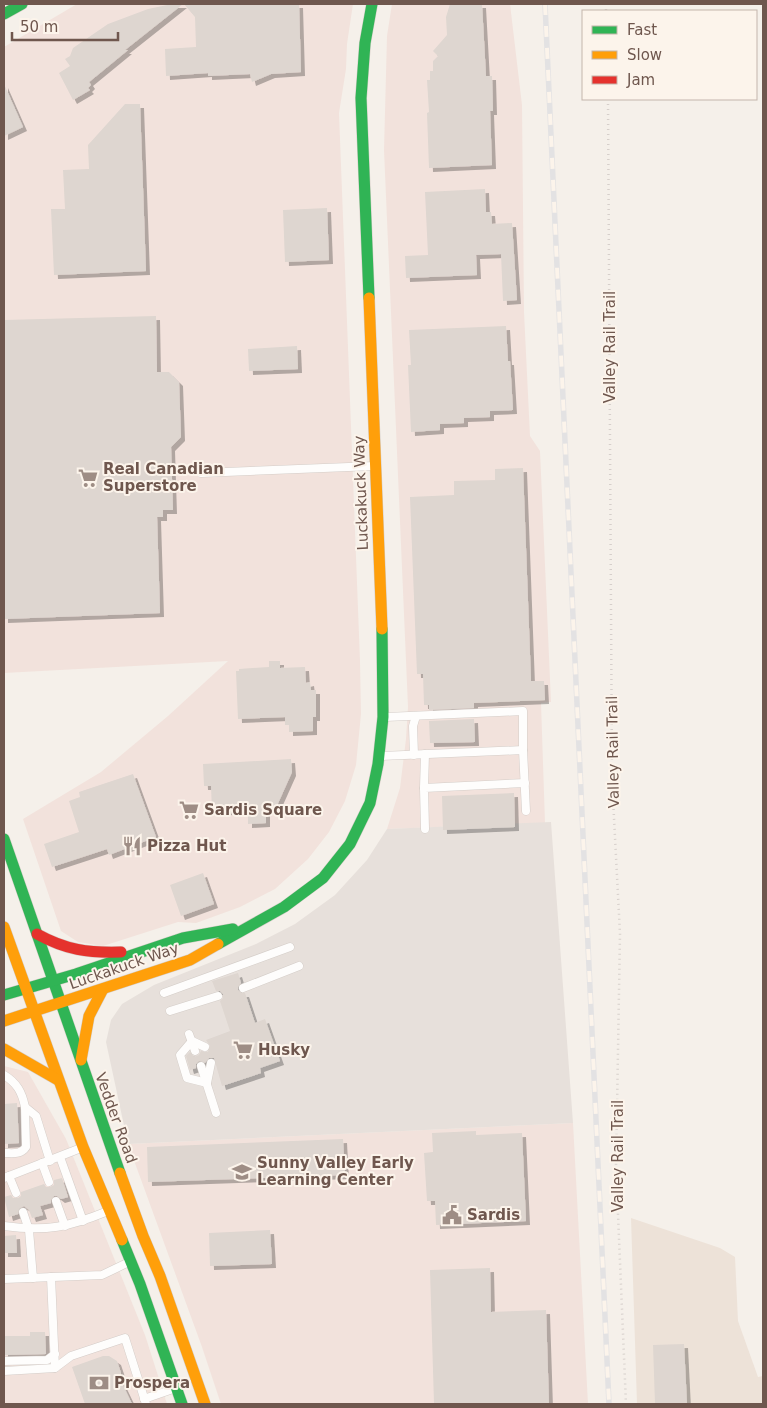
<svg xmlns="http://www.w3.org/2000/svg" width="767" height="1408" viewBox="0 0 767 1408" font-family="'DejaVu Sans',sans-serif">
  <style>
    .residential { fill: #ede2d8 }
    .commercial { fill: #f2e2dc }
    .industrial { fill: #e7e0db }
    .building { fill: #ded6d0; filter: url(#shadow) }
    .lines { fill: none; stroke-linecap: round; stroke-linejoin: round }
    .lane-casing { stroke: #d4cdc8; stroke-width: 9 }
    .fast-casing { stroke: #d4ccc6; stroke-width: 12 }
    .slow-casing { stroke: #d4ccc6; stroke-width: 12 }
    .jam-casing { stroke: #d4ccc6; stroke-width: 12 }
    .path { stroke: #d6cfcb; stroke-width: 2.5; stroke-dasharray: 1 4; stroke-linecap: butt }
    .lane { stroke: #fefdfc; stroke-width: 8 }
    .fast { stroke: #30b455; stroke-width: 11 }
    .slow { stroke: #ff9f0a; stroke-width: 11 }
    .jam { stroke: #e5322d; stroke-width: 11 }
    .rail-casing { stroke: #e3e2e3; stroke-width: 5.5 }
    .rail { stroke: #fcf4eb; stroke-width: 4; stroke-dasharray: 11; stroke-linecap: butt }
    .labels { text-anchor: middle; stroke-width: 4; stroke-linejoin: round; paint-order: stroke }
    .street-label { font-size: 15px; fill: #6f574e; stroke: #fcf4eb }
    .poi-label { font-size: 15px; font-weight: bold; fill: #6f574e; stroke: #fcf4eb; text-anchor: start }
  </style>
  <defs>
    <filter id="shadow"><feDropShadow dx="4" dy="4" stdDeviation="0" flood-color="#0004"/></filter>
  </defs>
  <rect width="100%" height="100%" fill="#f5f0ea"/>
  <path class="residential" d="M631 1218 720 1248 735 1257 738 1321 758 1377 763 1376V1404H637Z"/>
  <g class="commercial">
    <path d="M77 4H353L347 44 346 69 339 113 360 661 361 714 356 765 345 801 329 832 308 859 275 889 240 907 196 923 178 922 103 946 78 942 61 931 23 819 101 772 168 716 228 661 4 673V47Z"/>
    <path d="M392 4H510L522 105 524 312 530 436 540 451 551 702 541 703 545 823 387 829 400 788 406 739 408 707 384 150 387 36Z"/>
    <path d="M4 1066 28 1072 66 1139 145 1335 167 1404H4Z"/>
    <path d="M573 1123 588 1404H221L202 1347 128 1144Z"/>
  </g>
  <path class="industrial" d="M551 822 573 1123 128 1144 106 1042 111 1020 122 1004 154 985 256 944 295 924 335 895 367 860 387 829Z"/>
  <g class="building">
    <path d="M172 4H183L125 50H128L89 82 91 85 88 88 90 90 73 100 59 73 70 66 65 59 70 56 73 48 108 24 148 9Z"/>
    <path d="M184 4H299L301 72 271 74 252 82 250 74 208 76V73L166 76 165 49 196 47 195 17Z"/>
    <path d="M450 4H482L486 76H492L493 111H490L492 165 429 168 427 113 429 112 427 80H430V71H433V61L438 56 433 51 447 35 446 17Z"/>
    <path d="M4 84 23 127 4 136Z"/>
    <path d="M125 104H140L146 271 54 275 51 209H65L63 170 89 169 88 145Z"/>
    <path d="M485 189 486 212H491L492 224 512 223 517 300 503 301 501 254 476 255 477 275 406 278 405 256 428 255 425 192Z"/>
    <path d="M327 208 329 260 285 262 283 210Z"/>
    <path d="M156 316 157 372H169L179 382 181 437 171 447 173 510H163V517H157L160 613 4 619V320Z"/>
    <path d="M506 326 508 361H510L513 410 490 411V417L464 418V423L440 424V430L411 432 408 365H411L409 330Z"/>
    <path d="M297 346 298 369 249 371 248 349Z"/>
    <path d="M523 468 531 681H544L545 700 474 703V708L429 710V705H424L423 674H417L410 497 454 495V481L495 480V469Z"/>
    <path d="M269 661H280V668L305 667 306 683 310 682 311 690H316V717H313V731L289 732V725H285V717L238 719 236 671H239V669L269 667Z"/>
    <path d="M474 719 475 742 430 743 429 721Z"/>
    <path d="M291 759 292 772 275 810 266 811V823L248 824V810L212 812 211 786H204L203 764Z"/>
    <path d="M133 774 156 837 109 855 107 849 52 867 44 844 79 832 69 801 80 797 79 792Z"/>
    <path d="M514 793 515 827 443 830 442 796Z"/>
    <path d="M203 873 214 904 181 916 170 885Z"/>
    <path d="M238 973 241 983 238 987V990L242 993H245L255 1023 265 1019 280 1061 260 1068 261 1073 222 1086 214 1058H209L205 1063 199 1061 196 1064V1068L190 1070 186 1056 190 1052 194 1057 199 1055 201 1051 208 1052 210 1046 206 1040 230 1031 220 1001 223 998V994L220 991H216L212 981Z"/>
    <path d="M17 1103 19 1143 4 1144V1104Z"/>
    <path d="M476 1131V1135L522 1133 526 1221 436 1225 435 1201H427L424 1153 433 1152 432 1133Z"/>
    <path d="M343 1139 345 1175 148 1182 147 1147Z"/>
    <path d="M62 1178 68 1197 61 1199 57 1196H54L51 1200V1203L40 1206 43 1215 32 1218 29 1210 24 1206 19 1209 18 1214 9 1217 4 1197 11 1195 13 1198H18L21 1196V1192L44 1184 46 1187H50L54 1185V1180Z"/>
    <path d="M270 1230 272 1264 210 1266 209 1233Z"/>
    <path d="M16 1235 17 1253H4V1236Z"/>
    <path d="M490 1268 491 1312 546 1310 549 1404H434L430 1270Z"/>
    <path d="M30 1332H45L46 1354 4 1355V1336H30Z"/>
    <path d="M684 1344 687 1404H655L653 1345Z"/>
    <path d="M103 1356H109L117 1361 121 1373V1381L132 1404H85L72 1367Z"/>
  </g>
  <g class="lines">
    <defs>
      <g id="lane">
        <path d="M201 473 374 466"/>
        <path d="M386 717 523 711V750"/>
        <path d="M414 755 413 726 416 716"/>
        <path d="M381 756 523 750 526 811"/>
        <path d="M424 788 425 754"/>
        <path d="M425 829 424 788 525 783"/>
        <path d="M243 988 299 966"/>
        <path d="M164 993 290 947"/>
        <path d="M170 1011 218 996"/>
        <path d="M189 1034 195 1051"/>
        <path d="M205 1047 192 1041 180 1055 187 1078 207 1083 211 1063"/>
        <path d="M201 1066 216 1113"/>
        <path d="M4 1075C17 1083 22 1092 25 1107L36 1116 50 1161"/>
        <path d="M4 1153C12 1153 21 1155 26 1147L25 1107"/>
        <path d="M60 1157 83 1221"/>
        <path d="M42 1163 49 1182"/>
        <path d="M9 1176 16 1193"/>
        <path d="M4 1178 81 1148"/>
        <path d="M56 1201 65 1226"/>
        <path d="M23 1212 29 1230 33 1278"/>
        <path d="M4 1226C46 1232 69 1227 108 1211"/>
        <path d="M51 1277 55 1368"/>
        <path d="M4 1279 102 1275 129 1262"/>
        <path d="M4 1361 47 1360 55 1354"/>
        <path d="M4 1371 55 1368 71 1356 125 1338 146 1404"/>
        <path d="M144 1399 173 1389"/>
      </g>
      <g id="fast">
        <path d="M4 14 22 4"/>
        <path d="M369 298 361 98 365 43 372 4"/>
        <path d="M4 839 120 1173"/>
        <path d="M218 944 284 907 323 878 350 844 370 803 378 764 383 717 382 629"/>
        <path d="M4 995 76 974 183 938 233 929"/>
        <path d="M122 1240 140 1284 182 1404"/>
      </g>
      <g id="slow">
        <path d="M369 298 382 629"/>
        <path d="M4 927 83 1147 122 1240"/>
        <path d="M4 1021 190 960 218 944"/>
        <path d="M4 1049 58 1080"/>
        <path d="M81 1060 89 1016 103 989"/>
        <path d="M120 1173 143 1236 160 1276 205 1404"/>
      </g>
      <path id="jam" d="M37 934C66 950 88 953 121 952"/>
    </defs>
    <use href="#lane" class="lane-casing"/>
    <use href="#fast" class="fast-casing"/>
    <use href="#slow" class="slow-casing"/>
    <use href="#jam" class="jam-casing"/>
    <g class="path">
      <path d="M606 4V11"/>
      <path d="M608 99 612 779 620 934 616 1167 626 1404"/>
    </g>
    <use href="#lane" class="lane"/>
    <use href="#fast" class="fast"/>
    <use href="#slow" class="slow"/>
    <use href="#jam" class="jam"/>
    <defs>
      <path id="rail" d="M545 4 609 1404"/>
    </defs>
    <use href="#rail" class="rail-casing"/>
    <use href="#rail" class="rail"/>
  </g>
  <defs>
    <symbol id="supermarket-bare" viewBox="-9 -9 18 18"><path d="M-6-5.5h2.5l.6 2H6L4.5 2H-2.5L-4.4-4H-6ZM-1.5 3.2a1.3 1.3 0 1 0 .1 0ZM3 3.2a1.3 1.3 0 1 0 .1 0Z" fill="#9e8d85" stroke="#fcf4eb" stroke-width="2.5" paint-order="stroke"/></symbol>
    <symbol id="restaurant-bare" viewBox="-9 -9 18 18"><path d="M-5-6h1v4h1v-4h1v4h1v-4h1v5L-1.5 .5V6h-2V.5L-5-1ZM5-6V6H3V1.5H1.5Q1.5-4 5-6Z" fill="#9e8d85" stroke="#fcf4eb" stroke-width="2.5" paint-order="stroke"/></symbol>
    <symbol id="school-bare" viewBox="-9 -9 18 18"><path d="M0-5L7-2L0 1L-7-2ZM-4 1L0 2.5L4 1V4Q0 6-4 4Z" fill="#9e8d85" stroke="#fcf4eb" stroke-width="2.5" paint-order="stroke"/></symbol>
    <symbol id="civic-bare" viewBox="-9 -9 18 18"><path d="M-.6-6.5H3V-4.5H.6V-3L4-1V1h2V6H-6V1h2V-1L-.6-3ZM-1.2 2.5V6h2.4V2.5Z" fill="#9e8d85" stroke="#fcf4eb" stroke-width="2.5" paint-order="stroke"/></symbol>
    <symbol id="bank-bare" viewBox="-9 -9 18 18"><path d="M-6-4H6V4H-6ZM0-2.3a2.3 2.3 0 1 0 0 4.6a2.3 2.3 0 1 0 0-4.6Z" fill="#9e8d85" stroke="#fcf4eb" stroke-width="2.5" paint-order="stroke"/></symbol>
  </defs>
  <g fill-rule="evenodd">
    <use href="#supermarket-bare" x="74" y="464" width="28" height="28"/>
    <use href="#supermarket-bare" x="175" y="796" width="28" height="28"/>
    <use href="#restaurant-bare" x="118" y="832" width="28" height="28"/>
    <use href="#supermarket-bare" x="229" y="1036" width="28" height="28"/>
    <use href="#school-bare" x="228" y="1158" width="28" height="28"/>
    <use href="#civic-bare" x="438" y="1201" width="28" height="28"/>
    <use href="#bank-bare" x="85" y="1369" width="28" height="28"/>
  </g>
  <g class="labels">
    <g class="street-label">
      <text transform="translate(610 347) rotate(-90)" y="5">Valley Rail Trail</text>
      <text transform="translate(361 493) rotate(-92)" y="5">Luckakuck Way</text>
      <text transform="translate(613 752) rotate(-91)" y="5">Valley Rail Trail</text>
      <text transform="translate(124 966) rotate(-19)" y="5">Luckakuck Way</text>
      <text transform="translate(116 1118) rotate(70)" y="5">Vedder Road</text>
      <text transform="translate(618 1156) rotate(-90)" y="5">Valley Rail Trail</text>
    </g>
    <g class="poi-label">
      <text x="103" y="474">Real Canadian<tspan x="103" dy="17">Superstore</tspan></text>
      <text x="204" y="815">Sardis Square</text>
      <text x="147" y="851">Pizza Hut</text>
      <text x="258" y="1055">Husky</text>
      <text x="257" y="1168">Sunny Valley Early<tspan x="257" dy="17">Learning Center</tspan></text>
      <text x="467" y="1220">Sardis</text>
      <text x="114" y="1388">Prospera</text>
    </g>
  </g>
  <rect width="767" height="1408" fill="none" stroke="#6f574e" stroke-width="10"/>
  <rect x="582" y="10" width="175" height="90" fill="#fcf4eb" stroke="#c4b5ac"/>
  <rect x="592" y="26" width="25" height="8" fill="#30b455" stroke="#c4b5ac"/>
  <text x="627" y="35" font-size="15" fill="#6f574e">Fast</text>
  <rect x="592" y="51" width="25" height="8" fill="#ff9f0a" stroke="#c4b5ac"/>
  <text x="627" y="60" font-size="15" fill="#6f574e">Slow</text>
  <rect x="592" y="76" width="25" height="8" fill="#e5322d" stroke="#c4b5ac"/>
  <text x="627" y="85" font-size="15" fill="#6f574e">Jam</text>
  <path d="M12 32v8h106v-8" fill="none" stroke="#6f574e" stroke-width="2.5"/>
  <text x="20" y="32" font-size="15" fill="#6f574e" stroke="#fcf4eb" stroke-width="4" paint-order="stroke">50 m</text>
</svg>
